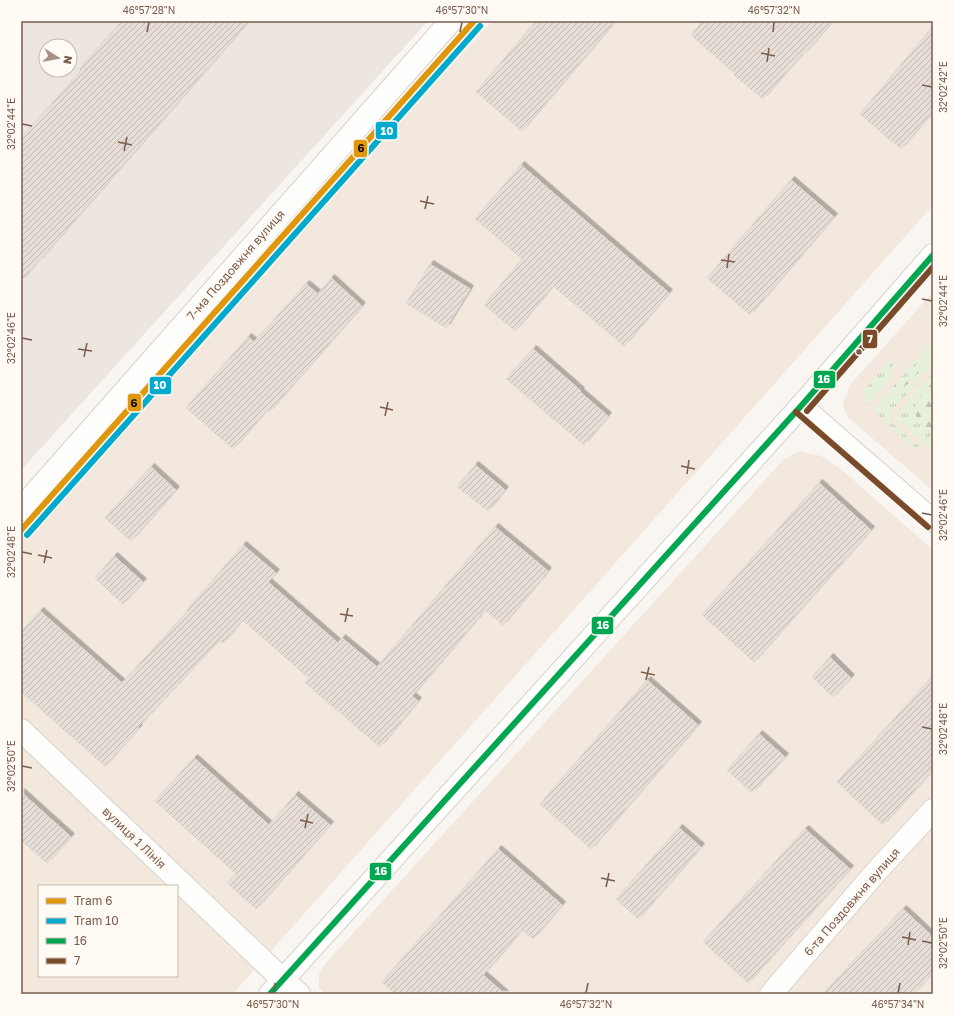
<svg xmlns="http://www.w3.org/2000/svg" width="954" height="1015" viewBox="0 0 954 1015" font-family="'Golos Text',sans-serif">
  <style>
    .residential { fill: #f2e8de; fill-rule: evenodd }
    .industrial { fill: #ede5e0; fill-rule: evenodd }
    .grass { fill: url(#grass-tufts) }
    .forest { fill: url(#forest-firs) }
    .building { fill: url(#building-hatch); stroke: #e2d8d2; filter: url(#shadow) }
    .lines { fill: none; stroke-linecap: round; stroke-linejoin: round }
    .minor-casing { stroke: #d7d1cb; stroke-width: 24 }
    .secondary-casing { stroke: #d9d2cb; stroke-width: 24 }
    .minor { stroke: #fefefd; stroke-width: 22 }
    .secondary { stroke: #fefefd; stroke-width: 22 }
    .bus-1-casing { stroke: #fffaf3; stroke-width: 9 }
    .bus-2-casing { stroke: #fffaf3; stroke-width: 9 }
    .bus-1 { stroke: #00a651; stroke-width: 6 }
    .bus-2 { stroke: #7a4b2a; stroke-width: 6 }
    .tram-1-casing { stroke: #fffaf3; stroke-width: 9 }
    .tram-2-casing { stroke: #fffaf3; stroke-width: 9 }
    .tram-1 { stroke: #de970f; stroke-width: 6 }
    .tram-2 { stroke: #00a9ce; stroke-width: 6 }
    .ticks { fill: none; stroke: #7a5c4d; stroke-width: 1.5 }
    .bus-dot { fill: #7a5c4d; stroke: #fffaf3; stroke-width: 1.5 }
    .labels { text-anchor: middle; stroke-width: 3.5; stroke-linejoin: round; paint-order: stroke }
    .street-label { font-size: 12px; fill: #7a5c4d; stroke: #fffaf3 }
    .line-badge { stroke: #fffaf3; stroke-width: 1.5 }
    .badge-label { font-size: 11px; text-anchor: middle; font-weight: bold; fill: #fff }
    .pale-badge-label { font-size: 11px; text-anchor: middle; font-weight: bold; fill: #111 }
    .neatline { fill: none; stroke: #7a5c4d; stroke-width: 1.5 }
    .ticks-label { font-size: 10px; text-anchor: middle; fill: #7a5c4d }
  </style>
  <defs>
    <pattern id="grass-tufts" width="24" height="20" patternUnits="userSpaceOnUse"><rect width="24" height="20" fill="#e7f0db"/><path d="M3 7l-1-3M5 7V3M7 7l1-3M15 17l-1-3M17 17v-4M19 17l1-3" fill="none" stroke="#c0c6b4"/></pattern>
    <pattern id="forest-firs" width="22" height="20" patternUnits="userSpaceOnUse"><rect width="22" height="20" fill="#e7f0db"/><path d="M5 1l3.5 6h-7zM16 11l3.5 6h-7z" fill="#c0c6b4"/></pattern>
    <pattern id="building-hatch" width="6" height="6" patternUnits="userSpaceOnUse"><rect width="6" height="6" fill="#e6ded7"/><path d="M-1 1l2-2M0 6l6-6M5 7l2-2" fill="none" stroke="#bfb7b1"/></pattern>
    <filter id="shadow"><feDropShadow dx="3.5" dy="-3.5" stdDeviation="0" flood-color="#0004"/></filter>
  </defs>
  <rect width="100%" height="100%" fill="#f9f5f0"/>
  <g class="residential">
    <path d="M492 21H933V205L233 994H21V535ZM39 886H177V976H39Z"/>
    <path d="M933 292V491L848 417 843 406 845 398 851 384Z"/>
    <path d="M799 451 821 456 842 470 933 550V797L869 866 758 994H326L319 988V974L326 963 783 460Z"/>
    <path d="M933 823V994H785L881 879Z"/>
  </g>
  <path class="industrial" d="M21 21H428L21 470ZM46 46H70V70H46Z"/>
  <g class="grass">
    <path d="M933 340V364L895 407 889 420 921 448 915 450 873 410Z"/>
    <path d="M894 355 892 376 868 405 864 400V390Z"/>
    <path d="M933 372V452L895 419 899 412Z"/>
  </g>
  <g class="forest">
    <path d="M933 347V357L908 384 902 388C906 373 923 358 933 347Z"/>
    <path d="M933 382V436C907 414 911 405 933 382Z"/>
  </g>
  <g class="building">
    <path d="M122 21H249L38 262V261L21 281V138L81 71 79 69Z"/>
    <path d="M536 21H615L522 131 476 92Z"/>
    <path d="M703 21H833L804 54 803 53 763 99 734 75 735 74 691 35Z"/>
    <path d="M933 26V111L901 149 860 114Z"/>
    <path d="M521 165 669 293 624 346 553 286 515 331 484 305 522 259 475 219Z"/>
    <path d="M791 180 834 217 750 315 707 278Z"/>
    <path d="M430 264 470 289 446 328 406 303Z"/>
    <path d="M331 278 362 306 269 412 267 410 233 449 186 408 248 337 254 342 306 284 318 294Z"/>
    <path d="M533 349 581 391 580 392 608 416 584 445 506 379Z"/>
    <path d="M475 465 505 490 488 511 457 487Z"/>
    <path d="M151 467 176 490 131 541 105 518Z"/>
    <path d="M819 483 871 530 754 662 702 615Z"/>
    <path d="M495 527 548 571 503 625 485 610 412 696 418 701 380 747 305 683 309 678 242 620 223 643 219 640 138 727 139 728 105 766 21 692V632L40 611 122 683 187 612 186 611 243 545 276 573 268 582 338 643 342 638 377 667Z"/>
    <path d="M114 556 143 582 123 604 95 578Z"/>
    <path d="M830 657 851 678 833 697 812 677Z"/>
    <path d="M933 676V770L883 825 837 782Z"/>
    <path d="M647 680 698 725 591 849 540 804Z"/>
    <path d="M759 734 785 757 752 793 727 770Z"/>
    <path d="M194 758 269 825 295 795 330 825 256 909 227 883 236 874 155 801Z"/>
    <path d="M21 792 71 837 47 863 21 840Z"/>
    <path d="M679 828 701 847 638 919 616 899Z"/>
    <path d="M805 829 850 869 748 983 703 942Z"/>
    <path d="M498 849 562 905 533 939 522 930 483 975 505 994H395L382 982Z"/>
    <path d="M903 909 933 937V973L913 994H823Z"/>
  </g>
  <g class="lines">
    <defs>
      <g id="minor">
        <path d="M801 406 933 521"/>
        <path d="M21 509 451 21"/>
        <path d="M21 730 283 980 299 994"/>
        <path d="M771 994 876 872 933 810"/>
      </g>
      <path id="secondary" d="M270 994 801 406 933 255"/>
    </defs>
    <use href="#minor" class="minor-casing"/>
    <use href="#secondary" class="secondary-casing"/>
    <use href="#minor" class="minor"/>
    <use href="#secondary" class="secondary"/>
    <defs>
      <path id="bus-1" d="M270 994 801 406 933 255"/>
      <g id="bus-2">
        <path d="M807 411 933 267"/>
        <path d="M796 412 928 527"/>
      </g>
    </defs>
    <use href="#bus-1" class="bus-1-casing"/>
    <use href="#bus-2" class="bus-2-casing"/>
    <use href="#bus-1" class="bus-1"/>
    <use href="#bus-2" class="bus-2"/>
    <defs>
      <path id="tram-1" d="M21 530 474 21"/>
      <path id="tram-2" d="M27 535 480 26"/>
    </defs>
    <use href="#tram-1" class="tram-1-casing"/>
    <use href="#tram-2" class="tram-2-casing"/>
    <use href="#tram-1" class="tram-1"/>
    <use href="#tram-2" class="tram-2"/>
  </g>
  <path class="ticks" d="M147 32 149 22M460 32 462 22M773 32 774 22M761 53 775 56M767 62 769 48M922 85 932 87M22 124 32 126M118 142 132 145M124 151 127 137M420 201 434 204M425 209 428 196M721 260 735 262M727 268 729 254M922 299 932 301M22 338 32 340M78 349 92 351M84 357 87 343M380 407 393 410M385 416 388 402M681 466 695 469M687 474 689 460M922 513 932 515M22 552 32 554M38 555 52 558M44 563 47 550M340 614 353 616M345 622 348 608M641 672 655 675M646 680 649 667M922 727 932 729M22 766 32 768M300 820 313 823M305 828 308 814M601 878 615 881M606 887 609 873M902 937 916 940M922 941 932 943M908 945 910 932M273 993 275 983M586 993 588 983M898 993 900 983"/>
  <circle class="bus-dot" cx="859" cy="352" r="3.5"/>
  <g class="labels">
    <g class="street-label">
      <text transform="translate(236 265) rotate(-49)" y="4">7-ма Поздовжня вулиця</text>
      <text transform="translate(134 838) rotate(44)" y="4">вулиця 1 Лінія</text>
      <text transform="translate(852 902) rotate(-49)" y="4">6-та Поздовжня вулиця</text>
    </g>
  </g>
  <g class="line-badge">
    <rect x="375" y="121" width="23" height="19" rx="4" fill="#00a9ce"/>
    <rect x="353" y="139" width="15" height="19" rx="4" fill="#de970f"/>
    <rect x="862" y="329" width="16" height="20" rx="4" fill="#7a4b2a"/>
    <rect x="813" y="370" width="23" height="19" rx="4" fill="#00a651"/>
    <rect x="149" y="376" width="23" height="19" rx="4" fill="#00a9ce"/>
    <rect x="127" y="393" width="15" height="19" rx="4" fill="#de970f"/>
    <rect x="591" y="616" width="23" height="19" rx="4" fill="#00a651"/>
    <rect x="369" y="862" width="23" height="19" rx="4" fill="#00a651"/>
  </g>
  <g class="badge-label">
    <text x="387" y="135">10</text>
    <text x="870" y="343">7</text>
    <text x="824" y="383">16</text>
    <text x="160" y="389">10</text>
    <text x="603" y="629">16</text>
    <text x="381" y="875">16</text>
  </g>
  <g class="pale-badge-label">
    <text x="361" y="152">6</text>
    <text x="134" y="407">6</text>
  </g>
  <rect width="954" height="1015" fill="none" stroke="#fffaf3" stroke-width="44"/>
  <rect x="38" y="885" width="140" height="92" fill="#fffaf3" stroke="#cabbb1"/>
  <rect x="46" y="898" width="20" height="6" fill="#de970f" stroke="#cabbb1"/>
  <text x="74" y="905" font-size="12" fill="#7a5c4d">Tram 6</text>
  <rect x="46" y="918" width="20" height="6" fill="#00a9ce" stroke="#cabbb1"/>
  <text x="74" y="925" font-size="12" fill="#7a5c4d">Tram 10</text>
  <rect x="46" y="938" width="20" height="6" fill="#00a651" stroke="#cabbb1"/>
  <text x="74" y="945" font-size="12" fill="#7a5c4d">16</text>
  <rect x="46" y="958" width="20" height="6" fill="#7a4b2a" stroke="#cabbb1"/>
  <text x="74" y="965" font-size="12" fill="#7a5c4d">7</text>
  <g transform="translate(58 58) rotate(101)"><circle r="19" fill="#fffaf3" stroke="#cabbb1"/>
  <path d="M0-3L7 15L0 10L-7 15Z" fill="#a69286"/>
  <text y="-6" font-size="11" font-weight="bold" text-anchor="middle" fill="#7a5c4d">N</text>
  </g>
  <rect x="22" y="22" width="910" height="971" class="neatline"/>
  <g class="ticks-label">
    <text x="149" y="14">46°57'28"N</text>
    <text x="462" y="14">46°57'30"N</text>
    <text x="774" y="14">46°57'32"N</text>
    <text transform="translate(943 87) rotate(-90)" y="4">32°02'42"E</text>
    <text transform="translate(11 124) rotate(-90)" y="4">32°02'44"E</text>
    <text transform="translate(943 301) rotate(-90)" y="4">32°02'44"E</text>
    <text transform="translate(11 338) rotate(-90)" y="4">32°02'46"E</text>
    <text transform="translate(943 515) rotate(-90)" y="4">32°02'46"E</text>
    <text transform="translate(11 552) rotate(-90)" y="4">32°02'48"E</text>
    <text transform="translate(943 729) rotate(-90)" y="4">32°02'48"E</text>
    <text transform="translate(11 766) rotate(-90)" y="4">32°02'50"E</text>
    <text transform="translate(943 943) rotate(-90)" y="4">32°02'50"E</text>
    <text x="273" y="1008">46°57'30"N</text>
    <text x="586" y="1008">46°57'32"N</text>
    <text x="898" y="1008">46°57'34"N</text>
  </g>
</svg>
